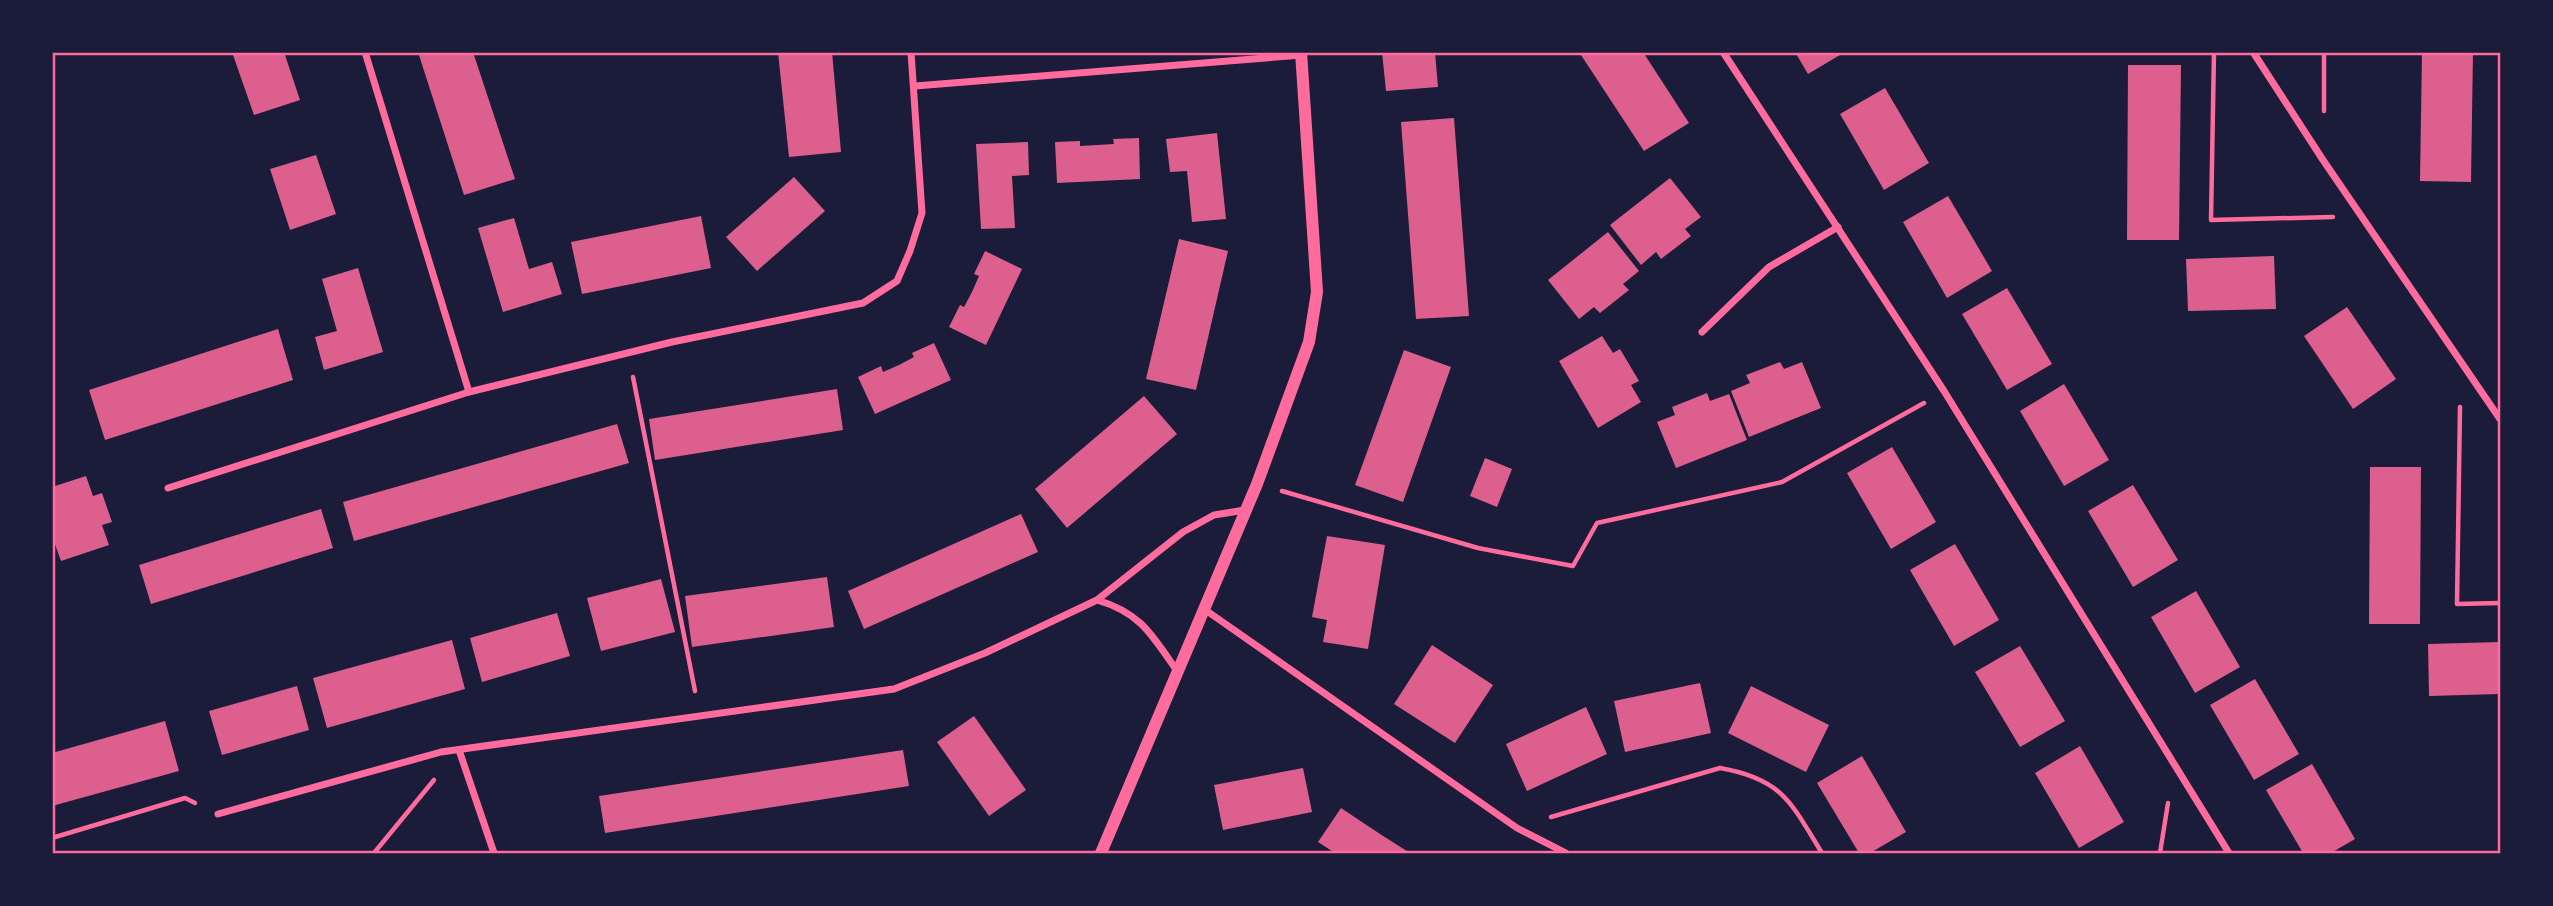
<svg xmlns="http://www.w3.org/2000/svg" width="2553" height="906" viewBox="0 0 2553 906" font-family="'Source Sans 3',sans-serif">
  <style>
    .building { fill: #dd5f8e }
    .lines { fill: none; stroke-linecap: round; stroke-linejoin: round }
    .path { stroke: #ff6b9d; stroke-width: 4.5 }
    .minor { stroke: #ff6b9d; stroke-width: 7 }
    .tertiary { stroke: #ff6b9d; stroke-width: 12 }
    .neatline { fill: none; stroke: #ff6b9d; stroke-width: 2.5 }
  </style>
  <rect width="100%" height="100%" fill="#1b1b3a"/>
  <g class="building">
    <path d="M240 52H284L300 100 254 115 233 55Z"/>
    <path d="M418 52H473L515 179 464 195Z"/>
    <path d="M778 52H832L841 152 789 157Z"/>
    <path d="M1382 52H1435L1438 87 1386 91Z"/>
    <path d="M1579 52H1643L1689 123 1644 151Z"/>
    <path d="M1795 52H1845L1808 74Z"/>
    <path d="M2422 52H2473L2471 182 2420 181Z"/>
    <path d="M2128 65H2181L2179 240H2127Z"/>
    <path d="M1885 88 1929 163 1884 190 1840 114Z"/>
    <path d="M1454 118 1469 316 1416 319 1401 122Z"/>
    <path d="M1217 133 1226 219 1192 222 1187 171 1170 172 1166 139Z"/>
    <path d="M1139 138 1140 179 1057 183 1055 142 1080 141V146L1114 144 1113 139Z"/>
    <path d="M1028 142 1029 175 1012 176 1015 228 981 229 976 144Z"/>
    <path d="M316 155 336 214 290 230 270 169Z"/>
    <path d="M794 177 825 211 757 271 726 237Z"/>
    <path d="M1670 178 1701 217 1685 229 1691 236 1661 259 1656 252 1641 265 1610 225Z"/>
    <path d="M1948 196 1992 271 1947 298 1903 222Z"/>
    <path d="M701 216 711 268 582 294 571 242Z"/>
    <path d="M514 218 529 269 552 262 562 294 503 312 478 228Z"/>
    <path d="M1608 232 1639 271 1623 284 1629 290 1600 313 1594 307 1579 319 1548 280Z"/>
    <path d="M1179 239 1228 251 1196 390 1146 379Z"/>
    <path d="M985 251 1022 269 986 345 949 327 960 305 964 307 972 292 979 276 974 274Z"/>
    <path d="M2274 256 2276 309 2188 311 2186 259Z"/>
    <path d="M358 268 383 352 324 370 315 337 337 331 322 279Z"/>
    <path d="M2007 288 2052 364 2007 390 1962 314Z"/>
    <path d="M2347 307 2396 379 2353 409 2304 336Z"/>
    <path d="M278 329 293 380 105 440 89 390Z"/>
    <path d="M1602 336 1613 353 1620 349 1639 381 1631 385 1641 402 1598 428 1559 361Z"/>
    <path d="M934 343 951 380 875 414 858 377 881 366 883 372 899 365 914 357 912 353Z"/>
    <path d="M1404 350 1451 367 1403 502 1355 485Z"/>
    <path d="M1780 362 1784 369 1802 362 1821 408 1749 437 1731 391 1750 383 1746 375Z"/>
    <path d="M2064 384 2109 460 2064 486 2020 411Z"/>
    <path d="M837 389 843 430 655 460 649 419Z"/>
    <path d="M1707 393 1710 401 1729 394 1747 440 1676 468 1657 422 1675 415 1672 407Z"/>
    <path d="M1144 396 1177 434 1067 528 1035 489Z"/>
    <path d="M617 424 629 463 354 541 343 502Z"/>
    <path d="M1892 447 1936 522 1891 549 1847 473Z"/>
    <path d="M1485 458 1512 469 1497 507 1470 496Z"/>
    <path d="M2370 467H2421L2420 624H2369Z"/>
    <path d="M86 476 93 496 102 493 112 522 102 525 109 545 61 561 52 536V487Z"/>
    <path d="M2133 485 2178 560 2133 587 2088 511Z"/>
    <path d="M321 509 333 548 151 604 139 565Z"/>
    <path d="M1021 514 1038 552 864 629 848 591Z"/>
    <path d="M1327 536 1385 545 1368 649 1323 642 1327 620 1312 617Z"/>
    <path d="M1955 544 1999 620 1954 646 1910 570Z"/>
    <path d="M827 577 834 627 692 647 685 596Z"/>
    <path d="M661 579 675 632 601 651 587 598Z"/>
    <path d="M2196 591 2240 667 2195 693 2151 617Z"/>
    <path d="M557 613 570 656 482 682 470 638Z"/>
    <path d="M452 640 465 689 327 728 313 678Z"/>
    <path d="M2500 642V694L2429 696 2428 644Z"/>
    <path d="M1432 645 1493 685 1455 743 1394 704Z"/>
    <path d="M2020 646 2065 721 2020 747 1975 672Z"/>
    <path d="M2255 679 2299 754 2254 780 2210 705Z"/>
    <path d="M1700 683 1711 733 1625 752 1614 701Z"/>
    <path d="M297 686 309 730 222 755 209 711Z"/>
    <path d="M1751 686 1829 725 1806 772 1728 733Z"/>
    <path d="M1586 707 1607 754 1527 791 1506 744Z"/>
    <path d="M974 716 1026 790 989 816 937 742Z"/>
    <path d="M165 721 179 771 52 806V753Z"/>
    <path d="M2080 746 2124 822 2079 848 2035 773Z"/>
    <path d="M903 750 909 786 605 833 599 796Z"/>
    <path d="M1862 756 1906 832 1870 853H1859L1817 783Z"/>
    <path d="M2312 764 2355 839 2331 853H2303L2266 790Z"/>
    <path d="M1303 768 1312 812 1223 830 1214 785Z"/>
    <path d="M1341 808 1380 834 1410 853H1335L1318 842Z"/>
  </g>
  <g class="lines">
    <g class="path">
      <path d="M2214 52 2211 220 2333 217"/>
      <path d="M2324 111V52"/>
      <path d="M633 377 695 691"/>
      <path d="M2460 407 2457 604 2500 603"/>
      <path d="M1282 491 1478 548 1573 566 1597 523 1782 482 1924 403"/>
      <path d="M1551 817 1720 768C1783 779 1791 803 1822 853"/>
      <path d="M52 838 185 798 195 803"/>
      <path d="M374 853 434 780"/>
      <path d="M2160 853 2168 803"/>
    </g>
    <g class="minor">
      <path d="M365 52 469 392"/>
      <path d="M1723 52 1944 391 2229 853"/>
      <path d="M2253 52 2323 160 2500 419"/>
      <path d="M915 86 1302 55"/>
      <path d="M1702 332 1769 267 1838 227"/>
      <path d="M168 488 469 392 672 342 863 303 897 281 910 251 922 213 911 52"/>
      <path d="M1097 600C1141 613 1152 635 1177 671"/>
      <path d="M1204 609 1517 828 1566 853"/>
      <path d="M459 750 494 853"/>
      <path d="M218 814 441 752 894 689 985 653 1097 600 1183 532 1214 515 1245 510"/>
    </g>
    <path class="tertiary" d="M1101 853 1257 484 1309 342 1317 292 1301 52"/>
  </g>
  <rect width="2553" height="906" fill="none" stroke="#1b1b3a" stroke-width="108"/>
  <rect x="54" y="54" width="2445" height="798" class="neatline"/>
</svg>
